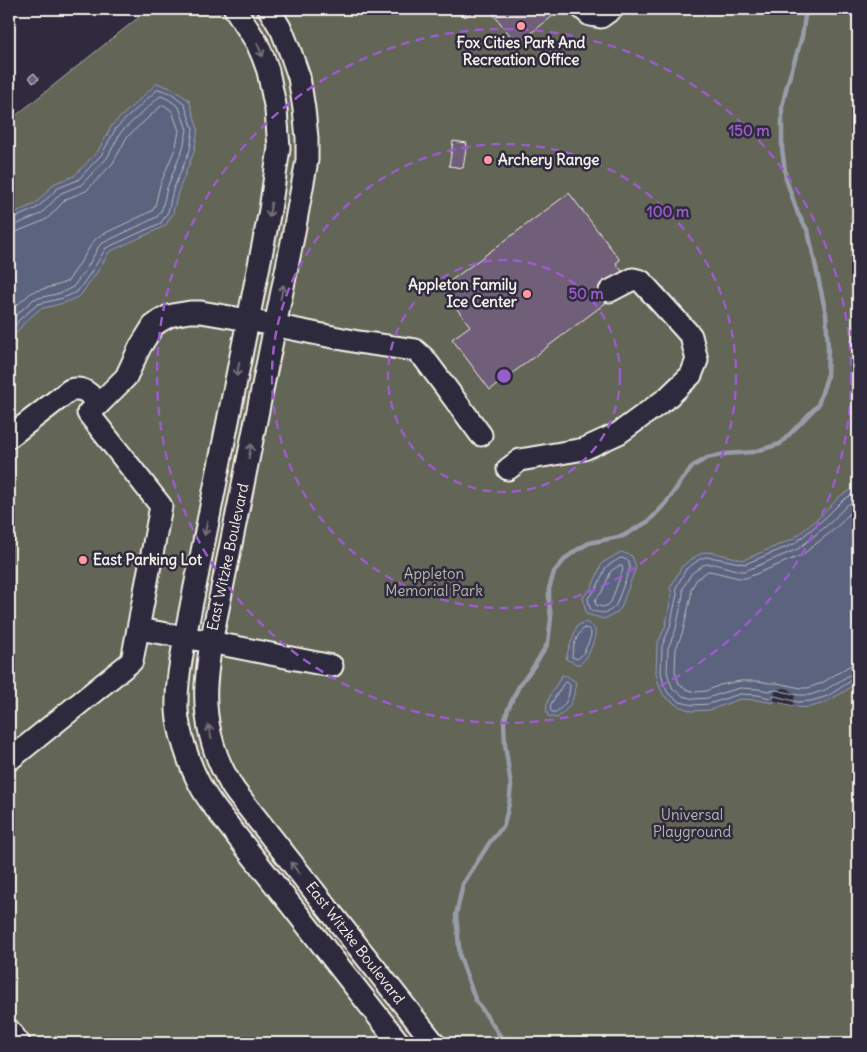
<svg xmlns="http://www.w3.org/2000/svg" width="867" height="1052" viewBox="0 0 867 1052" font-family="Delius,sans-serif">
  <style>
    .green { fill: #646557; stroke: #acaba0 }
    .water { fill: #5b647e; stroke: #989ca8 }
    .pier { fill: #2f2a3d }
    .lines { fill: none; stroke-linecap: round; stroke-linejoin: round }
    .shore { stroke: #b7b9be; stroke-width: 1 }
    .stream { stroke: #989ca8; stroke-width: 4.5 }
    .building { fill: #715f79; stroke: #f4f1e8 }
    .minor-casing { stroke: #f4f1e8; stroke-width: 25 }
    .minor { stroke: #2f2a3d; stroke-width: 21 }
    .oneway { stroke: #747079 }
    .ring { fill: none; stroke: #995dc9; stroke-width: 2.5; stroke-dasharray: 9 6 }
    .poi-dot { fill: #ff9aa2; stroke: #2f2a3d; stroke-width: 2 }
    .labels { text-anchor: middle; stroke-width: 5; stroke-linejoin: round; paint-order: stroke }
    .poi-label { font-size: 15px; font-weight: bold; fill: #f4f1e8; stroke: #2f2a3d; text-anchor: start }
    .street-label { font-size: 15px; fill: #f4f1e8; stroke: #2f2a3d }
    .park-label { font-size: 15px; fill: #bab9ae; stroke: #2f2a3d }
    .centre { fill: #995dc9; stroke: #2f2a3d; stroke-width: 2.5 }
    .ring-label { font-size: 15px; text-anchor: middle; font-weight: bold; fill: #995dc9; stroke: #2f2a3d; stroke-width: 5; stroke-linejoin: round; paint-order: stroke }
  </style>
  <rect width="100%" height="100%" fill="#2f2a3d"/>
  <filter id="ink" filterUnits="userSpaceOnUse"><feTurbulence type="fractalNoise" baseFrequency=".02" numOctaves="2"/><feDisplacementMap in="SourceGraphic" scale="10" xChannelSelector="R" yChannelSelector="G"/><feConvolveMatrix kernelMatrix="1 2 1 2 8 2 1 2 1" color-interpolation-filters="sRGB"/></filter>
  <g filter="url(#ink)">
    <path class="green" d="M149 9H858V1043H9V121Z"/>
    <g class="water">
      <path d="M157 83 173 89 189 100 198 129 194 152 178 192 173 213 165 226 109 252 96 274 80 296 64 303 40 309 23 324 9 343V215L35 204 55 183 74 176 98 151 112 125Z"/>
      <path d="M858 486V682C842 693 818 711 797 707 790 705 782 703 774 701L773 703 757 700 740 699 710 710 692 711 678 706 664 696 659 686 656 673 657 645 665 627 672 593 670 588 682 566 698 555 705 552 716 553 743 560 793 539 823 514 840 496Z"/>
      <path d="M621 552 632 556 636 567 621 608 615 614 604 619 586 614 583 597 592 587 602 563Z"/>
      <path d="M584 622C597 626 597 632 593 643 590 652 587 658 580 664H577L566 659 568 651 577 626Z"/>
      <path d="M562 675 567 676 576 682C573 701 573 705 557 718L548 716C542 702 556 687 562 675Z"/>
    </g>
    <path class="pier" d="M783 688 789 689 795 696 793 705 774 701 775 691Z"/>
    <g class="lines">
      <g class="shore">
        <path d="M9 219H12L37 208 58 188 78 180 102 154 116 128 158 89 171 93 184 103 193 129 190 150 173 190 168 212 161 223 106 248 92 271 77 292 63 298 38 304 19 320 9 335"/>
        <path d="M9 226 15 225 41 214 61 193 81 185 107 158 121 132 159 97 161 96 168 99 179 107 187 130 183 148 167 188 162 209 157 217 103 243 99 246 87 268 73 287 61 293 34 299 15 316 9 324"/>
        <path d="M9 233 16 232 43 221 48 218 66 199 86 191 113 163 127 137 161 106 164 105 172 111 179 131 176 146 160 185 155 206 152 211 99 236 93 242 80 263 68 281 58 285 32 292 9 312"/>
        <path d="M858 491 843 500 826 517 794 544 745 564 715 558 706 557 700 559 686 569 676 588 677 594 670 627 662 646 661 672 664 685 668 693 680 702 693 705 709 704 724 699 740 694 758 695 770 698 775 696 798 702 811 701 828 696 854 679 858 678"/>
        <path d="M858 499 847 505 831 522 798 549 745 571H740L714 564H707L703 565 691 574 683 588V595L676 629 668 648 667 672 670 682 673 689 683 696 694 699 708 698 722 693 740 688 758 689 769 691 776 690 799 695H810L825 690 851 674 858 672"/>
        <path d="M858 507 852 511 836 528 802 555 746 578H739L714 572 708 571 697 579 691 589V596L683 631 676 649 675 671 679 684 686 689 695 692 706 691 720 685 740 681H759L769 683H777L801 688H808L822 683 849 666 858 665"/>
        <path d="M621 558 628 560 630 568 616 605C607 615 602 614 591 610L589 605 588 598 596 589 606 567Z"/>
        <path d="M619 566H622L623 569 611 602 608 605 603 607 596 605 595 600 602 592 611 571Z"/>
        <path d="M584 628C587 629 590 628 591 633 592 636 584 654 580 657 579 658 578 658 577 659L572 657C572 648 577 634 584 628Z"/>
        <path d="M565 682H567L570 685C569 698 567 704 556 712H552L550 709 551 704Z"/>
      </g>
      <path class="stream" d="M505 1043 475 999 460 957 456 915 463 884 490 842 504 825 509 804 511 786 505 744 504 722 508 709 519 686 534 666 548 643 551 618 549 602V589L554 572 566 558 575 551 589 543 623 536 649 521 666 503 682 480 693 466 707 458 725 454 753 452 780 444 818 405 827 377 828 348 826 314 808 231 798 214 786 179 782 148V107L787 85 802 37 806 9"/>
    </g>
    <g class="building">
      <path d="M459 9H476L465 17Z"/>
      <path d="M489 9H562L517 44Z"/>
      <path d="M34 73 39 79 33 83 29 77Z"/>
      <path d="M453 141 467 143 463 168 449 166Z"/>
      <path d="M569 193 620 260 616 263 624 274 611 299 490 390 452 339 470 326 441 288Z"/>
    </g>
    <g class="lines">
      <defs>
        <g id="minor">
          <path d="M235 9 257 43 263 57 268 71 276 110 279 148 270 210 185 637C181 661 176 685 177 710 178 731 189 764 199 783 204 793 211 803 218 812L399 1043"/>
          <path d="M269 9 282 31 291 54 299 77 304 109 307 138V160L293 237 211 643C209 656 207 671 206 685 204 717 212 753 229 781 232 788 237 794 242 800L434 1043"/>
          <path d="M583 9 590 15 601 17 612 9"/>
          <path d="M9 437 70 390C84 386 91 395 99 404"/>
          <path d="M508 469 520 460 584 449 619 433 667 398 691 375 697 360 691 336 641 281 633 279 610 291"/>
          <path d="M138 629 185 637 332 666"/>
          <path d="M9 760 132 661 161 506 88 413 99 404 126 377 140 347 153 326 160 321 169 316 178 314 190 312H201L248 320 358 342 415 350 424 358 481 435"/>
          <path d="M9 1030 19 1043"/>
        </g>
      </defs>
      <use href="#minor" class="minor-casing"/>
      <use href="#minor" class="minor"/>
    </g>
    <defs><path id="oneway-shaft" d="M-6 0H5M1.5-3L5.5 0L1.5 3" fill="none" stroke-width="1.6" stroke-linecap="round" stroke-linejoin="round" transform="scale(1.25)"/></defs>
    <g class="oneway">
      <use href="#oneway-shaft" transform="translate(260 50) rotate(67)"/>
      <use href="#oneway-shaft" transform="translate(270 210) rotate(100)"/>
      <use href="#oneway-shaft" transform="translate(282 292) rotate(-78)"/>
      <use href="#oneway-shaft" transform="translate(238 369) rotate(101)"/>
      <use href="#oneway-shaft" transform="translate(250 451) rotate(-79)"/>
      <use href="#oneway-shaft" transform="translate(206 528) rotate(101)"/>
      <use href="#oneway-shaft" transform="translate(210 732) rotate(-102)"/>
      <use href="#oneway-shaft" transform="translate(295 868) rotate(-128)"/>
    </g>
  </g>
  <g class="ring">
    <circle cx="504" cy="376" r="116"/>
    <circle cx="504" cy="376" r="232"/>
    <circle cx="504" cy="376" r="347"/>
  </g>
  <g class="poi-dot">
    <circle cx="521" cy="26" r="5"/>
    <circle cx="488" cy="160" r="5"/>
    <circle cx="527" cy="294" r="5"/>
    <circle cx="83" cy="560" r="5"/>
  </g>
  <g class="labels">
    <g class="poi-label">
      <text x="521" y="48" text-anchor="middle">Fox Cities Park And<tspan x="521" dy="17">Recreation Office</tspan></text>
      <text x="498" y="165">Archery Range</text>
      <text x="517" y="290" text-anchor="end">Appleton Family<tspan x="517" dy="17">Ice Center</tspan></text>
      <text x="93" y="565">East Parking Lot</text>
    </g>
    <g class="street-label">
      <text transform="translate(228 557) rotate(-78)" y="5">East Witzke Boulevard</text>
      <text transform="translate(355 943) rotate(52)" y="5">East Witzke Boulevard</text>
    </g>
    <g class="park-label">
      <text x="434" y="579">Appleton<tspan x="434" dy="17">Memorial Park</tspan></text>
      <text x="692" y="820">Universal<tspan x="692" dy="17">Playground</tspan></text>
    </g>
  </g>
  <circle cx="504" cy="376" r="8" class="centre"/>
  <g class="ring-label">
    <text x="749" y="136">150 m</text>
    <text x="668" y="217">100 m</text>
    <text x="586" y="299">50 m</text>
  </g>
  <rect width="867" height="1052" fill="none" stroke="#2f2a3d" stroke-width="30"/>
  <rect x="15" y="15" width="837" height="1022" fill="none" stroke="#f4f1e8" stroke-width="2" filter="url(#ink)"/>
</svg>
